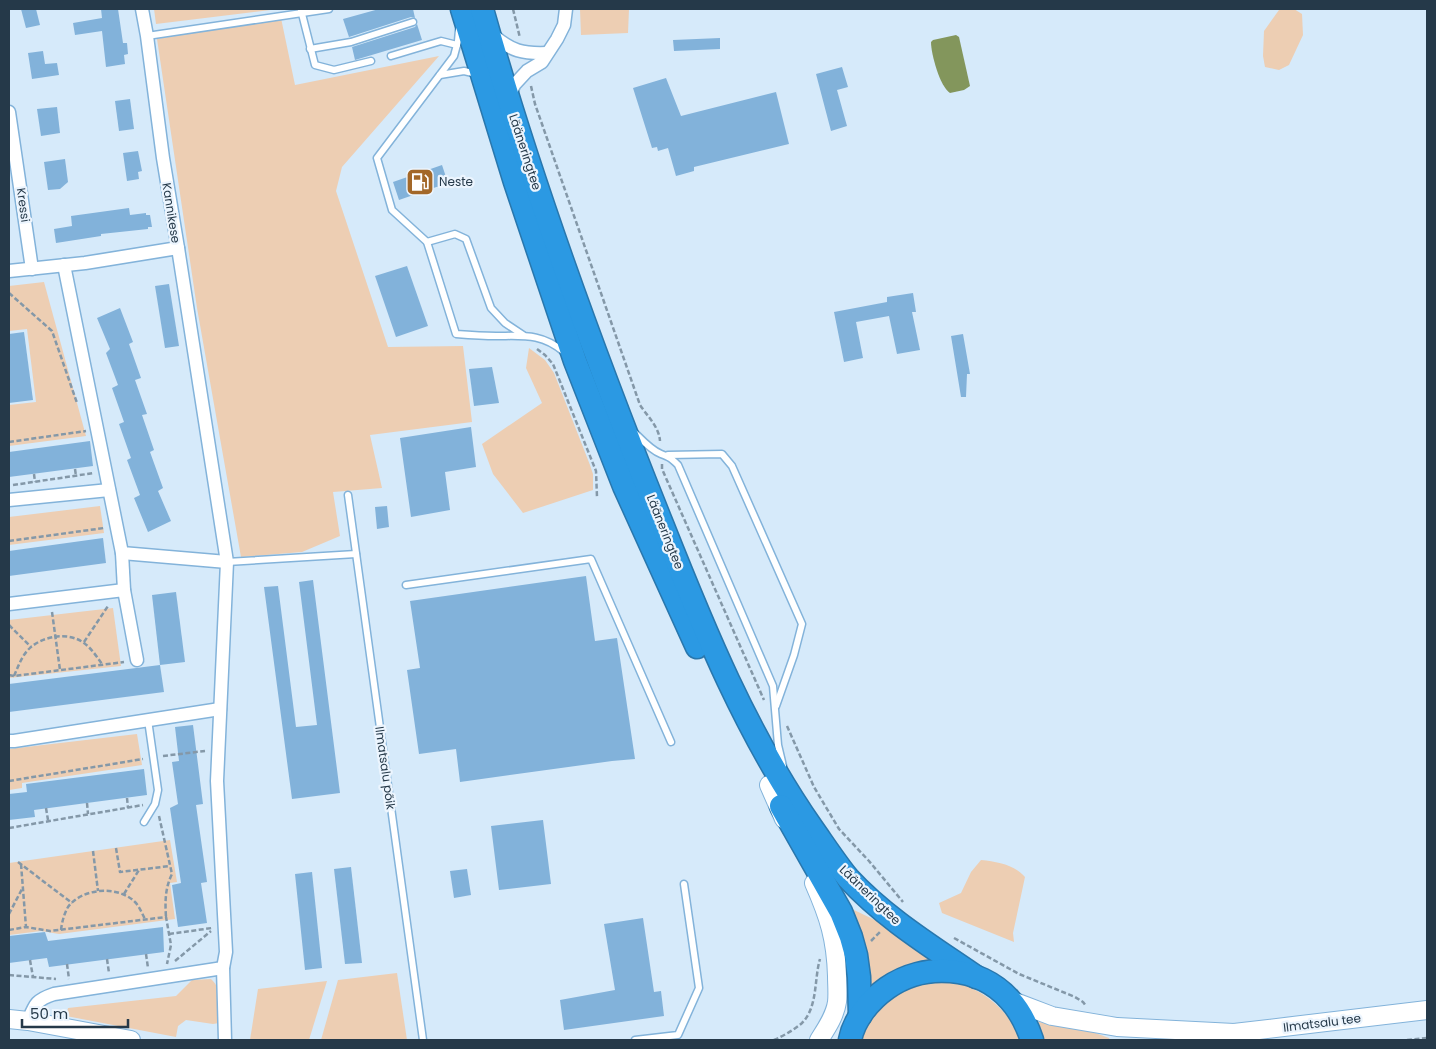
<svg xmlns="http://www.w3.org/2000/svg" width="1436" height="1049" viewBox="0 0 1436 1049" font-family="Poppins,sans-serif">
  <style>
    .green { fill: #edceb3 }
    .water { fill: #83965c }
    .building { fill: #82b2da }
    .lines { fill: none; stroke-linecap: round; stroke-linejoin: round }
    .lane-casing { stroke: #83b3da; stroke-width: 9 }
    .street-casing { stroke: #83b3da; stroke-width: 15 }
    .secondary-casing { stroke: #83b3da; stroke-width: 20 }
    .highway-casing { stroke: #2977ad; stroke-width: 25 }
    .path { stroke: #8498a8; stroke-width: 2.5; stroke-dasharray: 5 2.5; stroke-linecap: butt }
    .lane { stroke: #fff; stroke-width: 6 }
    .street { stroke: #fff; stroke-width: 12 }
    .secondary { stroke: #fff; stroke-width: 18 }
    .highway { stroke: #2b99e3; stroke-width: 22 }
    .labels { text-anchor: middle; stroke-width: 4.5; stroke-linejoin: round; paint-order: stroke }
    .street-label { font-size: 12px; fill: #253949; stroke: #ecf5fe }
    .poi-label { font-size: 12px; fill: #253949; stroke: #ecf5fe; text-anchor: start }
  </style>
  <rect width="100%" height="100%" fill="#d6eafa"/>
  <g class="green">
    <path d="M154 9H279L156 24Z"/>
    <path d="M580 9H629L628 33 581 35Z"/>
    <path d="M1284 9H1294L1302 14 1303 35 1289 65 1279 70 1265 67 1263 56 1264 31 1279 10Z"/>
    <path d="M281 18 295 85 439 56 342 167 336 191 388 347 463 346 472 422 370 435 382 488 333 492 340 536 302 552 241 557 197 308 157 39Z"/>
    <path d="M44 282 86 436 9 446V405L36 402 27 329 9 331V286Z"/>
    <path d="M529 348 545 360 554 373 590 465 593 474V490L523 513 493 474 482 444 542 403 526 368Z"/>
    <path d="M100 506 104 533 9 545V517Z"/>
    <path d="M113 608 121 666 9 678V620Z"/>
    <path d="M137 734 142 765 22 783V788L9 790V749Z"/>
    <path d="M170 840 177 882 170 883 175 919 59 934 41 931 9 935V863Z"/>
    <path d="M981 860C998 862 1013 864 1025 877L1013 933 1014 942 942 913 939 903 961 893 971 872Z"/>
    <path d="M852 909 879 922 938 960 871 989 851 910Z"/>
    <path d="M397 973 407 1040H321L338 980Z"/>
    <path d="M211 979C223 989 219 1009 219 1023L213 1024 186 1020 178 1026 176 1037 66 1016 68 1008 176 996 192 980Z"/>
    <path d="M327 981 309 1040H250L258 989Z"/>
    <path d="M933 981C941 982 951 982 960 984 984 990 1014 1015 1019 1040H860C868 1018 883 998 906 988 914 985 924 984 933 981Z"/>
    <path d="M1034 1021 1090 1031 1109 1038 1110 1040H1039Z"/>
  </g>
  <path class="water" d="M956 35 959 37 970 86 964 90 950 93C940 87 931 54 931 42L933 40Z"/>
  <g class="building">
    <path d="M21 9H36L40 25 26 28Z"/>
    <path d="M101 9H118L123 43H127L128 54 124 55 125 64 106 67 102 31 75 35 73 23 102 18Z"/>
    <path d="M379 9H413L415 18 411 17 349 37 343 19Z"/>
    <path d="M417 24 422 40 355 60 352 47 415 27Z"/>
    <path d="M720 38V49L674 51 673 40Z"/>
    <path d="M43 51 45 64 57 63 59 75 32 79 28 53Z"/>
    <path d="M842 67 848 87 837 90 847 126 831 131 816 74Z"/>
    <path d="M666 78 681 116 776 92 789 144 694 167V171L676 176 668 148 658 151 657 147 652 148 633 88Z"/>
    <path d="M130 99 134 129 119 131 115 101Z"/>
    <path d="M57 107 60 133 41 136 37 109Z"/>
    <path d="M138 151 142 171 138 172 139 179 127 181 123 153Z"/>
    <path d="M65 159 68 182 60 189 48 190 44 162Z"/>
    <path d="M442 165 448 183 399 200 393 182Z"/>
    <path d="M129 208 130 215 146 213V215H150L152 227H148V229L101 234V236L56 243 54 229 72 226 71 216Z"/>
    <path d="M407 266 428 326 396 337 375 276Z"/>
    <path d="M169 284 179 346 165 348 155 286Z"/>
    <path d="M913 293 916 312H912L920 350 897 354 889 316 856 322 863 358 844 362 834 312 887 302V297Z"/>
    <path d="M120 308 133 342 129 344 141 378 135 380 147 414 142 415 154 450 150 452 163 488 158 491 171 521 148 532 134 498 140 495 127 460 131 458 119 424 124 422 112 388 118 385 106 353 110 349 97 318Z"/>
    <path d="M24 332 33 400 9 403V334Z"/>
    <path d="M963 334 970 374H967L966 397H961L951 336Z"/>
    <path d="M492 367 499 403 474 406 469 369Z"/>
    <path d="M471 427 476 467 445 472 450 510 411 517 400 438Z"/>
    <path d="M90 441 93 466 9 477V452Z"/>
    <path d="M387 506 389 527 377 529 375 507Z"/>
    <path d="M103 538 106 563 9 576V551Z"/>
    <path d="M586 576 595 641 617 638 635 759 612 761 460 782 456 749 419 754 407 670 420 668 410 601Z"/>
    <path d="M313 580 340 793 292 799 264 587 278 586 296 727 317 725 299 582Z"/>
    <path d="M176 592 185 662 160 665 152 595Z"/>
    <path d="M160 665 164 692 9 712V684Z"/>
    <path d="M193 725 203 804 196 805 207 882 201 883 207 923 178 927 172 885 181 883 170 808 178 804 172 762 179 761 175 727Z"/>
    <path d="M144 769 147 795 34 810 35 817 9 820V794L27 792 26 784Z"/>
    <path d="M543 820 551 884 499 890 491 826Z"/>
    <path d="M351 867 362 963 345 964 334 869Z"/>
    <path d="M467 869 471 895 454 898 450 871Z"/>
    <path d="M312 872 322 968 305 970 295 874Z"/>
    <path d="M643 918 654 992 661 991 664 1016 564 1030 560 1000 615 990 604 924Z"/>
    <path d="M163 927 164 952 49 967 47 958 9 963V936L45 932 48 941Z"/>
  </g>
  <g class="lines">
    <defs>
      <g id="lane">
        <path d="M301 10 315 65 334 70 371 61"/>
        <path d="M459 30 458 41 454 56 377 158 392 210 427 242 456 334C469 335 483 336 496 336 523 336 542 333 564 352"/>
        <path d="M147 36 329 9"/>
        <path d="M310 49 351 42 413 22"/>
        <path d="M391 56 441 41 457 45"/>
        <path d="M440 75 464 71 477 74"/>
        <path d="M427 242 455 234 466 239 491 308 505 323 523 335"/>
        <path d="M635 433C643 441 651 450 661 454 669 457 671 458 678 465L773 686 778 745 783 766"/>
        <path d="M668 455 722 454 732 466 802 624 794 655 776 706"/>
        <path d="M348 495 423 1040"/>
        <path d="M227 562 356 554"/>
        <path d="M406 585 591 559 671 742"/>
        <path d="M144 822 155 804 158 790 148 720"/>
        <path d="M635 1040 678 1035 699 988 684 884"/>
      </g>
      <g id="street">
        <path d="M493 35C511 51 523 54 547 53"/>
        <path d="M509 98 514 85 527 71 542 62 557 39 564 25 566 9"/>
        <path d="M9 112 32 269"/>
        <path d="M178 248 227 562 217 781 226 952 223 968 225 1040"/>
        <path d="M64 265 122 553 227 562"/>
        <path d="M9 271 85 263 178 248 163 158 147 36 142 9"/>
        <path d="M9 500 109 490"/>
        <path d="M122 553 124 590"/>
        <path d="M9 604 124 590 137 660"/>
        <path d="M9 741H14L220 709"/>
        <path d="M28 1021C35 1004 36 1000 54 994L223 968"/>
      </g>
      <g id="secondary">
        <path d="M769 785 784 819"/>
        <path d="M814 883C829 917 836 939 837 976 837 984 838 994 837 1002 835 1016 826 1029 819 1040"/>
        <path d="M1010 1000 1052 1016 1117 1027 1234 1033 1427 1010"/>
        <path d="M9 1019 28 1021 131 1040"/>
      </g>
      <g id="highway">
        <path d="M462 9 515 182 575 361 624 486 697 647"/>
        <path d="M482 9C531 184 594 355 662 524 704 630 747 735 812 828 824 845 835 862 848 878 885 918 931 946 976 977"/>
        <path d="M781 806 841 912 851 937 856 955 859 977 860 1016"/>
        <path d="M850 1040C854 1019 870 1000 887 988 924 962 979 965 1010 1000 1021 1012 1027 1025 1032 1040"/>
      </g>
    </defs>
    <use href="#lane" class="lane-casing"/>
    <use href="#street" class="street-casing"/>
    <use href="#secondary" class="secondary-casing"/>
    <use href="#highway" class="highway-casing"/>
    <g class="path">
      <path d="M513 9 520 38"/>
      <path d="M531 86 535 104 640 405C648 417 659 427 660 441"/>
      <path d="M9 293 52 331 77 403"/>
      <path d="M537 349 545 355 553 364 596 471 597 497"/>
      <path d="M9 442 86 431"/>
      <path d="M662 464V469L764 700"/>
      <path d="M75 469 76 476"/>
      <path d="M34 474 35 482"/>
      <path d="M13 485 94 473"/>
      <path d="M9 541 104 528"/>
      <path d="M52 612 60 670"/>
      <path d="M9 625 31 647"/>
      <path d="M84 642 108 606"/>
      <path d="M9 675 14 676 124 662"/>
      <path d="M14 676C18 667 21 658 27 651 40 636 68 631 84 643 92 649 97 657 102 664"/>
      <path d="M787 726 814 787 839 829 869 861 903 902"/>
      <path d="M163 756 205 751"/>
      <path d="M9 781 143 759"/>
      <path d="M127 798 128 808"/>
      <path d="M87 803 88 814"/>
      <path d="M46 808 48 820"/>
      <path d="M159 816 172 874C165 888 165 902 166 917"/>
      <path d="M9 828 143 805"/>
      <path d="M116 848 120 872 170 866"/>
      <path d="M93 851 98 891"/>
      <path d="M18 862 72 903"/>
      <path d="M21 864 26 927"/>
      <path d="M124 894 139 870"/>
      <path d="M9 914 22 889"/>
      <path d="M9 930 26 927 50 931 166 917 171 945 167 964"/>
      <path d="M61 930C62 922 64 914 68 907 82 888 118 885 135 902 140 907 142 914 145 919"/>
      <path d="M169 934 212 928"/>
      <path d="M954 938 1019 974 1075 997 1083 1002 1086 1006"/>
      <path d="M871 941 881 931"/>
      <path d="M146 954 148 968"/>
      <path d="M107 959 109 973"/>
      <path d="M30 960 33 977"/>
      <path d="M175 961 211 931"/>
      <path d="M67 964 69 979"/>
      <path d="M9 975 56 979"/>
      <path d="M774 1040C783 1036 794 1030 802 1023 818 1007 814 979 820 959"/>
      <path d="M1407 1040 1427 1038"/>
    </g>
    <use href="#lane" class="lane"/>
    <use href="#street" class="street"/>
    <use href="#secondary" class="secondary"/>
    <use href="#highway" class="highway"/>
  </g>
  <defs>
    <symbol id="fuel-square" viewBox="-11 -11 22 22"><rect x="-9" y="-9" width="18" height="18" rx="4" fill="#a36829" stroke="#ecf5fe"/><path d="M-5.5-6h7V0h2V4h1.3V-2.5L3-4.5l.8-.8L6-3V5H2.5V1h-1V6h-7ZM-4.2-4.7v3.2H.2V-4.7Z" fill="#fff"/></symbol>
  </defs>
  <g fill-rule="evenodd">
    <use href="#fuel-square" x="404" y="166" width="32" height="32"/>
  </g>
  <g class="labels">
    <g class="street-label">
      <text transform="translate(525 152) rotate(72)" y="4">Lääneringtee</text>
      <text transform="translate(23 205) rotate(82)" y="4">Kressi</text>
      <text transform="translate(171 213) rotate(81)" y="4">Kannikese</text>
      <text transform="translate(665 532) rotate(68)" y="4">Lääneringtee</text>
      <text transform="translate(385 768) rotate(82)" y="4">Ilmatsalu põik</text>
      <text transform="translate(870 895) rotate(44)" y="4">Lääneringtee</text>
      <text transform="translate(1322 1023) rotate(-7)" y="4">Ilmatsalu tee</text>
    </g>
    <g class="poi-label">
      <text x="439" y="186">Neste</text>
    </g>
  </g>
  <rect width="1436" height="1049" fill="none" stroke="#253949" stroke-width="20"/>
  <path d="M22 1019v8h106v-8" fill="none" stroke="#253949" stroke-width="2.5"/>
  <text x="30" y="1019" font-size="15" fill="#253949" stroke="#ecf5fe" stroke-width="4" paint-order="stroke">50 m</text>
</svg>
